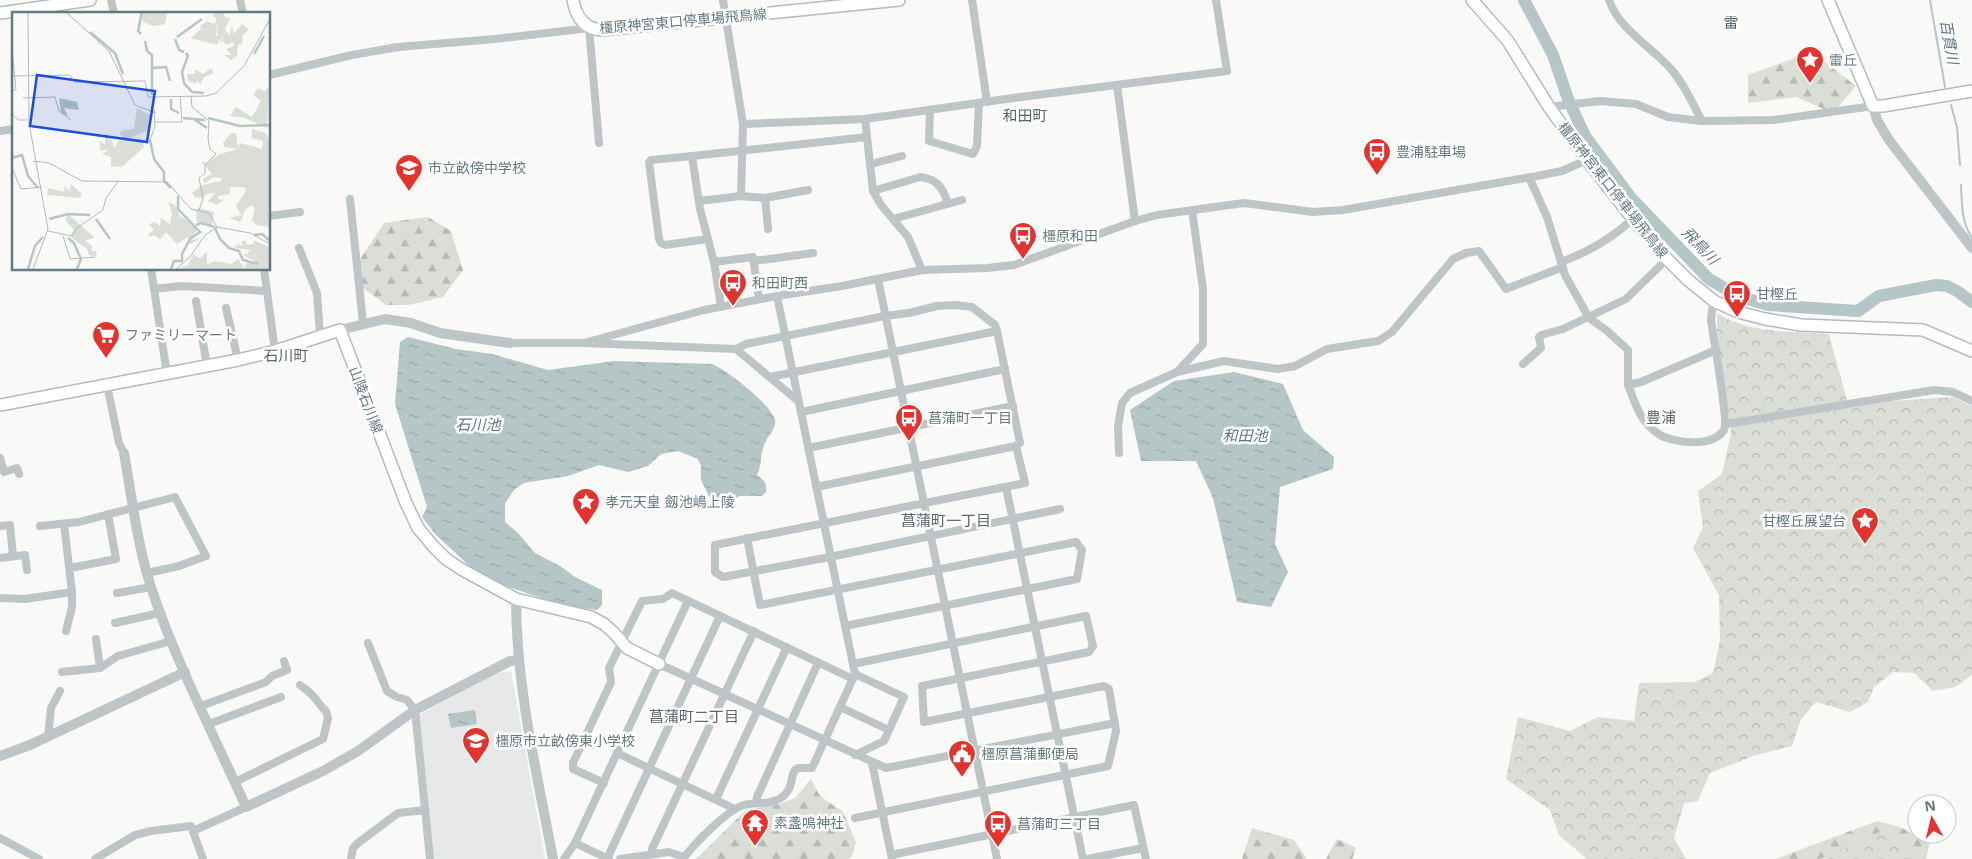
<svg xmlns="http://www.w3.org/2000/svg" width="1972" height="859" viewBox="0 0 1972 859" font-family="'Noto Sans','Noto Sans JP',sans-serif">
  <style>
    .built { fill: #e7e9e8 }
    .forest { fill: url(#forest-firs) }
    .park { fill: url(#park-crowns) }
    .water { fill: url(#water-ripples) }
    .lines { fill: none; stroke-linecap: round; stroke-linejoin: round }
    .stream { stroke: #b5c6c7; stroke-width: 2 }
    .river { stroke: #b5c6c7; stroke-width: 12 }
    .secondary-casing { stroke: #b2bbbe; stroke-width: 14 }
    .minor { stroke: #bdc5c7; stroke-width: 8 }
    .tertiary { stroke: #bdc5c7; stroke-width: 10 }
    .secondary { stroke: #fff; stroke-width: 11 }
    .labels { text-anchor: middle; stroke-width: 5; stroke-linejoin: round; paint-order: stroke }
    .street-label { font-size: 14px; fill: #647a82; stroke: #fff }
    .poi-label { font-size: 14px; fill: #647a82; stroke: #fff; text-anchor: start }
    .neighbourhood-label { font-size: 15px; fill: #56686d; stroke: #fff }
    .water-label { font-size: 15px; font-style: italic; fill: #5f7a7c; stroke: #fff }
    .inset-river { fill: none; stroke: #b5c6c7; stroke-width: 2.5 }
    .inset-road { fill: none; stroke: #b0bbbe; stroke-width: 1 }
    .view { fill: #1d4ed8; fill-opacity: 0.15; stroke: #1d4ed8; stroke-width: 2.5 }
    .inset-edge { fill: none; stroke: #647a82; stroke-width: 2.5 }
  </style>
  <defs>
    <pattern id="forest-firs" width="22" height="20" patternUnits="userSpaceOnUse" patternTransform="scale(1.25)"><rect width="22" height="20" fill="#dbded6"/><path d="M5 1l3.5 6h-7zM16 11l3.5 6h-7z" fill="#b5b9b3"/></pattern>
    <pattern id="park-crowns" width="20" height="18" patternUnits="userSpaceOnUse" patternTransform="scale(1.25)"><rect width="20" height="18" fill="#dbded6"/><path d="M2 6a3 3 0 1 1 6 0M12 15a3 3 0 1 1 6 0" fill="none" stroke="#b5b9b3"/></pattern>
    <pattern id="water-ripples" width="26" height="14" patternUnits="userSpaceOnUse" patternTransform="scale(1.25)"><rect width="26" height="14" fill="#b5c6c7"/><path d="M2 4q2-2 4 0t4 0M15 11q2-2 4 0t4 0" fill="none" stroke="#97a6a7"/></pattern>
  </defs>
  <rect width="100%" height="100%" fill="#f9f9f7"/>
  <path class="built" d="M511 671 545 859H433L419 715 497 673Z"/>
  <g class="forest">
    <path d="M1812 52 1856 86 1833 113 1796 97 1748 103V75Z"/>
    <path d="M428 217 451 231 463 270 443 297 408 305H386L363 288 359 261 384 223Z"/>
    <path d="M811 779 820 796 843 812 856 842 852 856 848 859H696L746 810 779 804 795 798Z"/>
    <path d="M1877 821 1900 827 1930 842 1926 859H1775Z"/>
    <path d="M1252 828 1294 840 1307 859H1242Z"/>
    <path d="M1337 839 1356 848 1352 859H1326Z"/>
  </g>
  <g class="park">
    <path d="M1717 313C1749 334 1792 331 1829 334L1849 408 1891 401 1953 397 1972 406V675L1955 687 1933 691 1914 673 1893 672 1874 687 1868 702 1850 712 1816 702 1801 719 1792 746 1756 755 1710 773 1698 801 1684 803 1674 838 1686 859H1587L1559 835 1550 810 1506 779 1518 717 1570 731 1598 717 1634 721 1639 683 1695 682 1713 673 1720 640 1719 595 1693 548 1703 527 1698 491 1722 474 1731 433 1717 333Z"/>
    <path d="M1882 831 1911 848V859H1819Z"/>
  </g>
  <g class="water">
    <path d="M408 337 456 349 492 354 548 370 614 361 712 364C727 370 772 405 775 420 777 427 769 435 766 441 759 454 763 463 757 475 764 480 767 483 766 492L762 496H740L727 503 713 504 701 480V466L698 459 678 451 661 454 648 466 628 472 599 465 568 476 524 483 514 490 505 503V522L518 533 535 553 560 566 575 577 602 590V605L597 610 564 606 497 583 477 573 436 535 422 517 427 507 395 404 400 342Z"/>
    <path d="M1234 372 1283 384 1303 430 1334 457 1333 469 1280 487 1275 544 1288 572 1271 607 1237 602 1213 498 1196 461H1141L1130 410 1174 381Z"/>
    <path d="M475 710 477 724 451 728 448 714Z"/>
  </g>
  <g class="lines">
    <g class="stream">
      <path d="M1930 0 1945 87"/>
      <path d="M1951 105 1957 127 1960 165"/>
      <path d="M1961 185C1962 204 1961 221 1972 238"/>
    </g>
    <path class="river" d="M1524 0 1553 55 1568 99 1585 136 1632 199 1709 279 1738 296 1768 305 1858 311 1879 296 1936 285 1947 286 1957 291 1972 302"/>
    <defs>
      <g id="secondary">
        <path d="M573 0C576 17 584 29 602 30L899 0"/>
        <path d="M1472 0 1508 41 1549 107 1587 160 1633 219 1667 259 1688 280 1714 301 1738 312 1765 319 1801 325 1923 330 1972 351"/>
        <path d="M1828 0 1873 106H1883L1972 91"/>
        <path d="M0 13 90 0"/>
        <path d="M0 405 238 360 275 351 340 330 406 503 418 528 433 546 446 559 461 569 516 599 591 617 604 624 614 633 627 648 659 664"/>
      </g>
    </defs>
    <use href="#secondary" class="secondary-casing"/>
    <g class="minor">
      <path d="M111 0 114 14"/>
      <path d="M240 0 243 14"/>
      <path d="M723 0 743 124 741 196"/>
      <path d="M972 0 987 102"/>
      <path d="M1609 0C1619 29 1650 46 1670 68 1684 83 1692 103 1702 121"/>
      <path d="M269 75 352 55 398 47 495 39 589 28 599 143"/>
      <path d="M1117 85 1135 221"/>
      <path d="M1549 107 1600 101 1636 104 1668 117 1702 121 1774 120 1873 106"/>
      <path d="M930 110 929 141 973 154 977 146 979 103"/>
      <path d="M865 119 873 191 881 205 908 237 922 270"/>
      <path d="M743 124 865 119 1013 98 1227 71 1216 0"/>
      <path d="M0 131 14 129"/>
      <path d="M692 156 651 160 649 162 659 239 661 243 665 245 708 239"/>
      <path d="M871 164 902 156"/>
      <path d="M1529 177 1547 217 1565 275 1589 318 1606 330 1628 350V385"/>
      <path d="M873 191 920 177C938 179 943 188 948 204"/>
      <path d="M765 198 768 229"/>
      <path d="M350 199 363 323"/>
      <path d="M699 201 741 196 765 198 808 190"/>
      <path d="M269 216 300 212"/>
      <path d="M893 219 962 200"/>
      <path d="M299 248 317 293 320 336"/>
      <path d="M754 261 813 253"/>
      <path d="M714 262 753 257 759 299"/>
      <path d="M1561 262C1589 252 1611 239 1633 219"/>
      <path d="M151 269 167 374"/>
      <path d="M264 269 275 351"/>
      <path d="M878 279 997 859"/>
      <path d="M154 289 181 286 267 291"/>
      <path d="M196 301 207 366"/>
      <path d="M1714 301C1713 307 1711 314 1711 320 1713 337 1729 421 1724 430 1713 447 1681 443 1664 437 1657 434 1648 426 1644 420 1636 410 1633 396 1628 385L1641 382 1716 350"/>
      <path d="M721 306 714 262 700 209 692 156 867 137"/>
      <path d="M226 308 238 360"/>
      <path d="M510 343H584L704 310 777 296 842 286 922 270 987 268 1014 265 1135 221 1157 215 1244 203 1313 212 1343 210 1537 176 1562 171 1587 160"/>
      <path d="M584 343 736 349 746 344 885 316 909 313 937 306 955 305 972 307 995 325 997 331 1020 443 1016 446 1025 483 715 545V572L723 577 830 557 1060 509"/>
      <path d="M736 349 798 401"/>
      <path d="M1523 364 1541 348 1539 337 1541 335 1563 329 1626 299 1667 259"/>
      <path d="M1177 372 1224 361 1278 369 1295 366 1327 349 1378 341 1392 332 1453 259 1466 253 1479 251 1506 289 1563 267"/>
      <path d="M770 377 997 331"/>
      <path d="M107 385 119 443 124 453"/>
      <path d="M801 412 1005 369"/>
      <path d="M1726 424 1934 390 1953 392 1972 401"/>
      <path d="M808 448 1013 406"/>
      <path d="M1119 453 1118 426 1122 403 1130 393 1177 372 1203 344V289L1192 210"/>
      <path d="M0 458 4 472 17 468 19 474"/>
      <path d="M816 487 1016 446"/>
      <path d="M1006 487 1083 859"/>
      <path d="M0 526 10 525 13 556"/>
      <path d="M40 526 79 522 175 497 206 556 179 566 147 573"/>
      <path d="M747 538 760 605 1076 542 1082 550 1077 579 845 626"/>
      <path d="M0 558 25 555 27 570"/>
      <path d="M70 568 116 559 108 514"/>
      <path d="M117 593 151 587"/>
      <path d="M0 598 25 599 72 592 64 524"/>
      <path d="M115 623 160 613"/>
      <path d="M66 631 72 607V592"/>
      <path d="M96 639 100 668"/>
      <path d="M368 643 387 691 397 697 407 700 415 710 430 859"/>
      <path d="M659 664 886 768 1115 723"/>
      <path d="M853 664 1086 616 1093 646 1089 652 922 686 924 722 1104 686 1109 689 1116 731 1108 766 855 818"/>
      <path d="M62 672 100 668 118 656 171 641"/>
      <path d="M201 706 266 682 272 676 287 670 284 661"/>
      <path d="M840 707 889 730"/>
      <path d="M209 724 281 697"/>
      <path d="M48 737 51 708 60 691"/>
      <path d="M617 753 735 809"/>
      <path d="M855 755 884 741 904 697 855 674"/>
      <path d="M872 763 892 859"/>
      <path d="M235 782 323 739 328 718 326 711C320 707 319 702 314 697 310 692 305 689 300 685"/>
      <path d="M604 783 573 769V763L611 682 609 668 642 601 663 599 672 593 853 679"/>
      <path d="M716 799 787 647"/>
      <path d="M756 803 757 797 818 663"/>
      <path d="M193 831 246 807"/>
      <path d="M0 838 39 859"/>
      <path d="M575 843 609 859"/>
      <path d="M652 854V849L754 631"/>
      <path d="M891 855 1134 805 1146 859"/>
      <path d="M95 859 135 835 151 831 191 826 203 859"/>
      <path d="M351 859 353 848 358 843 398 813 425 810"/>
      <path d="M564 859 575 843 688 601"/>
      <path d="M607 859 720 616"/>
      <path d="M620 859 669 852 684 857"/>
      <path d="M683 859C694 844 727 810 744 805 756 802 772 805 782 797 794 788 789 780 795 770L798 768H812L855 674 777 296"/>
      <path d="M1087 859 1143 848"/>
    </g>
    <g class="tertiary">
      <path d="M1873 106 1877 120 1889 140 1972 248"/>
      <path d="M340 330 385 319 411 323 440 333 510 343"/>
      <path d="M124 453C132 498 137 544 151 587 176 663 214 735 246 807L323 771 358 751 415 710 510 661 518 660"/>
      <path d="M516 599C516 687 537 773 553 859"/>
      <path d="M0 756 30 745 185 672"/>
    </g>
    <use href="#secondary" class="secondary"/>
  </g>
  <defs>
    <symbol id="sight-pin" viewBox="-11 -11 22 30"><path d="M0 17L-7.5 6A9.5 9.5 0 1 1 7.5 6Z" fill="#e4322d" stroke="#fff"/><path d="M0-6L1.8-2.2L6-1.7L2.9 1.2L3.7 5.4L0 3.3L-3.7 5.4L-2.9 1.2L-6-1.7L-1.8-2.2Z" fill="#fff"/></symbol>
    <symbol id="bus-pin" viewBox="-11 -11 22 30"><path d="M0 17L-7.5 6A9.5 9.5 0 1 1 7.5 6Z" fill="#e4322d" stroke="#fff"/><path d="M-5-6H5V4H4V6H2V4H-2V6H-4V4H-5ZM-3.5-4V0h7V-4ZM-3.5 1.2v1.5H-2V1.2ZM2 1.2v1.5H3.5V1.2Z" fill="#fff"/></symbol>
    <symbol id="school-pin" viewBox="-11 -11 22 30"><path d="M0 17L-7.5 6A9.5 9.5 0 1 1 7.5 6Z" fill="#e4322d" stroke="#fff"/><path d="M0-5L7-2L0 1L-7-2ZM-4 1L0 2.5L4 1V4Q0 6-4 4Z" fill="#fff"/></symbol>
    <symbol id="supermarket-pin" viewBox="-11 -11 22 30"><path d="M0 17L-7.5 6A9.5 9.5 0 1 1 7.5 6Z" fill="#e4322d" stroke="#fff"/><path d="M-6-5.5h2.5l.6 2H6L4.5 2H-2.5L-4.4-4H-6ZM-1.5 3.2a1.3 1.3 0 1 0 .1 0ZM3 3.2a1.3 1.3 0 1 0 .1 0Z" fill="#fff"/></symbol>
    <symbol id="civic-pin" viewBox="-11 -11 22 30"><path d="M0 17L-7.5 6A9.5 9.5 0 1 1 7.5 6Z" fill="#e4322d" stroke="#fff"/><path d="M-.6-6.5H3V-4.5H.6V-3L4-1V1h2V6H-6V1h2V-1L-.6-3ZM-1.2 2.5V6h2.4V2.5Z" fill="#fff"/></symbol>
    <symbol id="temple-pin" viewBox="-11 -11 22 30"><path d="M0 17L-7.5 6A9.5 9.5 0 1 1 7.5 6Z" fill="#e4322d" stroke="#fff"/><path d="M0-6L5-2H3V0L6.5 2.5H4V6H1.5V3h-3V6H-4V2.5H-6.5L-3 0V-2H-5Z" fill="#fff"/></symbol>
  </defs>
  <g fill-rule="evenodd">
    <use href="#sight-pin" x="1794" y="44" width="32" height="43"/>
    <use href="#bus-pin" x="1361" y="136" width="32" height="43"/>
    <use href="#school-pin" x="393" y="152" width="32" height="43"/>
    <use href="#bus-pin" x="1007" y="220" width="32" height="43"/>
    <use href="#bus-pin" x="717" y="267" width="32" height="43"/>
    <use href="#bus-pin" x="1721" y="278" width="32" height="43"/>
    <use href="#supermarket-pin" x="90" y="319" width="32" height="43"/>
    <use href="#bus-pin" x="893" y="402" width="32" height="43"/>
    <use href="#sight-pin" x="570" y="486" width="32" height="43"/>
    <use href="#sight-pin" x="1849" y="505" width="32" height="43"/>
    <use href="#school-pin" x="460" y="725" width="32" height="43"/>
    <use href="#civic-pin" x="946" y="738" width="32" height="43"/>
    <use href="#temple-pin" x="739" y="807" width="32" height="43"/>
    <use href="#bus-pin" x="982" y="808" width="32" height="43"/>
  </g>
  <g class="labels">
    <g class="street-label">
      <text transform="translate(683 21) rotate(-5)" y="5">橿原神宮東口停車場飛鳥線</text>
      <text transform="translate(1613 190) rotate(52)" y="5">橿原神宮東口停車場飛鳥線</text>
      <text transform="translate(366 400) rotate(69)" y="5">山陵石川線</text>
    </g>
    <g class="poi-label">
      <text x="1829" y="65">雷丘</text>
      <text x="1396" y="157">豊浦駐車場</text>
      <text x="428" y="173">市立畝傍中学校</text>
      <text x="1042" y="241">橿原和田</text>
      <text x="752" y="288">和田町西</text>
      <text x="1756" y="299">甘樫丘</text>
      <text x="125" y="340">ファミリーマート</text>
      <text x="928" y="423">菖蒲町一丁目</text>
      <text x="605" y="507">孝元天皇 劔池嶋上陵</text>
      <text x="1846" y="526" text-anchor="end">甘樫丘展望台</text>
      <text x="495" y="746">橿原市立畝傍東小学校</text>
      <text x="981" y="759">橿原菖蒲郵便局</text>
      <text x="774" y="828">素盞嗚神社</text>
      <text x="1017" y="829">菖蒲町三丁目</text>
    </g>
    <g class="neighbourhood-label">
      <text x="1731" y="28">雷</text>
      <text x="1025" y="121">和田町</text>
      <text x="286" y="361">石川町</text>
      <text x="1661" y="423">豊浦</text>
      <text x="946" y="526">菖蒲町一丁目</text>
      <text x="694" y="722">菖蒲町二丁目</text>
    </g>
    <g class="water-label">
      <text transform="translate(1949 42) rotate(80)" y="5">百貫川</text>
      <text transform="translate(1700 246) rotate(46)" y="5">飛鳥川</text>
      <text x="478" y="430">石川池</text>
      <text x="1245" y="441">和田池</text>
    </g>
  </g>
  <g transform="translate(12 12)">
    <rect width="258" height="258" fill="#f9f9f7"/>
    <path d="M130 0H155L153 12 142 14 131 10ZM204 0 212 1 213 5 218 6 213 17 217 23 220 14 222 22 230 12 237 17 231 23 230 32 226 33 225 44 219 48 212 43H220L214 37 222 34 221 30 214 33 211 29 207 31 212 25 205 22 206 13 201 14 205 7 200 3ZM199 56 202 61 192 65 188 73 186 68 184 72 176 69 175 62H183V57L191 62ZM257 75 255 116 233 106 218 104 224 95 240 105 249 89 241 83 246 76 253 79ZM132 102 139 110 134 119 118 126 130 127 132 131 105 155 99 154V145L90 142 97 138H88V128L93 133V122L98 124 103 137 108 129 115 132 107 120 122 117ZM240 117 254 121 258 129 257 215 244 213 240 208 243 197 240 193 233 198 228 210 217 206 229 203 224 193 234 179 232 175H218V182L206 184V187L212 188 205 193 196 189 203 181 195 182 191 186 183 185 180 181 190 173 209 169V166L202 165 193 171 190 167 200 162 189 149 194 151 208 142 226 137 212 135 211 131 219 121H224L226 135 228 131 250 137 251 129 239 126ZM59 172 70 182 68 186 35 183 36 176 52 180 53 174 57 179ZM156 190 163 193 168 204 186 216 166 218 159 215 148 227 142 223 138 225 136 222 142 218 137 212 143 210 148 214 149 206 158 212 160 201ZM241 228 257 235V257H165L176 253 181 243 188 246 195 240V253L202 249 219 252 226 247 233 257 234 251 242 249 230 242H235L238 238 222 236 226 232 232 235 229 230 233 228 235 233 242 232Z" fill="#dbded6"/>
    <path d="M195 9 205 13 204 24 210 22 211 25 207 29 191 21 188 14Z" fill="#dbded6"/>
    <path d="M190 16 191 21 207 29 205 33 179 26ZM125 96 140 104 137 119 127 120 118 126 121 130 130 128 132 135 110 155 100 154V141L106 129H112L110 118 122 117ZM187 196 202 200 200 213 185 210 184 198ZM56 202 83 226 73 228 80 234V239H84L85 245 77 243 75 237 61 227 59 222 62 218 53 208ZM180 211 186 217 177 229 190 225 179 232 176 231V225L165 232 154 220 155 216H174Z" fill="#dbded6"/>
    <path d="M47 86 65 90 67 98 52 96 56 104 49 101Z" fill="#b5c6c7"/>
    <path class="inset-river" d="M78 20 103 41 111 62M129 22 126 19 130 0M165 25 190 7M163 27 167 38 172 40M133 29 135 39 140 43V56M174 41 176 44 170 60 172 71 180 80 192 81M242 42 252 24M140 83V56L154 55 158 69M159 87V97L167 101M171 106 193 108M196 106 228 114 258 113M182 107 195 116M138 128 142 147 152 160V169L159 176M0 146 10 143 16 164 26 176M37 207 56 202 78 203M84 207 98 227M184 213 189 211 203 215M203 216 208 227 217 236 227 239 231 248 246 252M242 223 250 222 258 229M56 226 62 231 69 247 65 257M16 257 23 234 31 225M159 257 162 249H170V242L178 227 188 220 166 197V184"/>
    <path class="inset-road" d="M16 0 17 111 36 217 21 257M54 0 97 39 123 93 144 101M0 37 4 78H0M0 64 58 63 62 70 133 69 136 85 194 84 204 81 232 54 258 7M179 84 180 95 197 109 196 127 198 137 204 142 193 153V161L187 166 191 187 187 198M11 86 43 85 47 99 59 108M0 102 6 108H17M144 110H170L168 84M137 131 143 114 142 97M21 149 37 151 70 169 155 170 179 197 197 201 205 215M0 156 9 177 30 175M205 215 238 221 258 232M36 219 60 224 65 216 91 198 94 186 107 168M51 224 58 247 83 245M164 257 178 245 193 223 205 215"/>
    <path class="view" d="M25 63 143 79 135 130 18 114Z"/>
    <rect width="258" height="258" class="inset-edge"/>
  </g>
  <g transform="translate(1932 819) rotate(352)"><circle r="24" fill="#ffffff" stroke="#c1cacd"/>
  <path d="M0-4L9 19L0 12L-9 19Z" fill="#e4322d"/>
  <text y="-8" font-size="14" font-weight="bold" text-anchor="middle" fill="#647a82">N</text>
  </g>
</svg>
